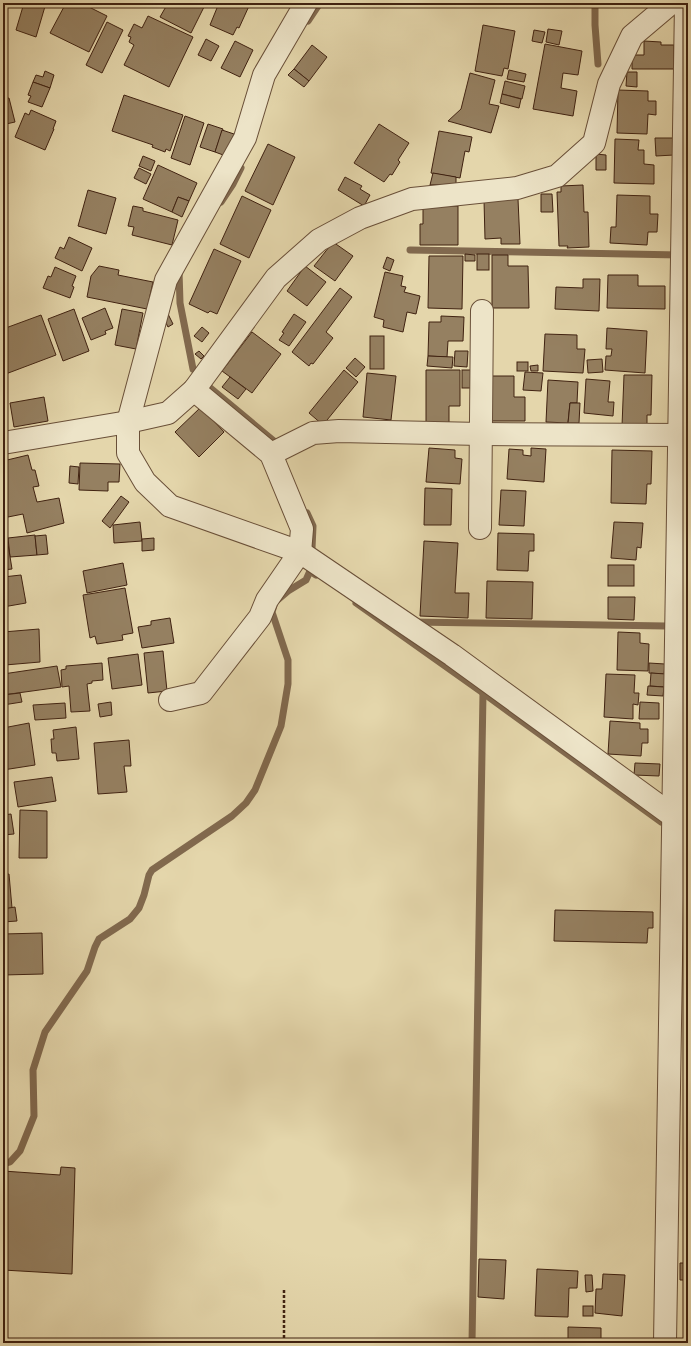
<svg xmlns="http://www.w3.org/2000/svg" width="691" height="1346" viewBox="0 0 691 1346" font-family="'EB Garamond',serif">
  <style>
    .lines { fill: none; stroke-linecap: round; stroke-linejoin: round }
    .stream { stroke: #81694e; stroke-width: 7 }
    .building { fill: #958061; stroke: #402211 }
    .street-casing { stroke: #694f38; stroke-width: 24 }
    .path { stroke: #402211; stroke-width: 2.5; stroke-dasharray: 3 2; stroke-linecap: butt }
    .street { stroke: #ede4c8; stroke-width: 22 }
  </style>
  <rect width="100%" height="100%" fill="#e4d6ab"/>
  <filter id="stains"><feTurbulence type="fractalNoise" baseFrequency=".005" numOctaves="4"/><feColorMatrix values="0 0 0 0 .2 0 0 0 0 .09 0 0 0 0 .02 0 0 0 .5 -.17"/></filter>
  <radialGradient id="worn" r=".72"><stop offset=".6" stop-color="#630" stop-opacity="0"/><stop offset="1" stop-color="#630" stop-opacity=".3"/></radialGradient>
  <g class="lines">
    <g class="stream">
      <path d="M595 3V25L598 64"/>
      <path d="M308 21 320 3"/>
      <path d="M221 202 233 184 241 168"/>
      <path d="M410 250 680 255"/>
      <path d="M181 269 179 271 180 303 193 369"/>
      <path d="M209 387 275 442"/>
      <path d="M307 513 313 526 312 548"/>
      <path d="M356 603 483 693 661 822"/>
      <path d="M413 622 666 626"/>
      <path d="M3 1164 10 1162 20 1151 34 1116 33 1070 45 1032 87 971 95 947 99 939 130 919 139 908 144 895 149 875 152 870 232 816 246 803 255 790 281 726 288 684V660L272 612 275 602 288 591 306 580 310 571 316 575"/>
      <path d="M472 1343 483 693"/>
    </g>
  </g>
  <g class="building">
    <path d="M24 3H46L36 37 16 30Z"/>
    <path d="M66 3H81L107 16 89 52 50 33Z"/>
    <path d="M168 3H206L191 33 160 17Z"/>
    <path d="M219 3H241L249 6 239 28 237 27 233 35 210 25Z"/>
    <path d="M148 16 193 37 169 87 124 65 134 45 129 42 131 37 128 36 134 24 142 28Z"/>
    <path d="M107 22 123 30 102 73 86 65Z"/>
    <path d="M483 25 515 31 508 69 504 68 502 76 475 71Z"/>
    <path d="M548 29 562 31 559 45 546 42Z"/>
    <path d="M534 30 545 32 542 43 532 41Z"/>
    <path d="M206 39 219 46 211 61 198 55Z"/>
    <path d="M235 41 253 50 240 77 221 68Z"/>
    <path d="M644 41 661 42V45H674V69H632V55H644Z"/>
    <path d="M545 44 582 51 578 75 563 73 561 88 577 91 573 116 533 109Z"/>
    <path d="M312 45 327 57 309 81 294 69Z"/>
    <path d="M294 69 309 81 304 87 288 75Z"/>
    <path d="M509 70 526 74 524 82 507 79Z"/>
    <path d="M45 71 54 75 50 88 33 82 36 75 43 77Z"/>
    <path d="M627 72H637V87L626 86Z"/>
    <path d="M470 73 495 80 489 104 499 106 491 133 448 121 461 109Z"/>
    <path d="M505 81 525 86 522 99 502 94Z"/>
    <path d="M33 82 50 88 42 107 28 102 31 96 28 95Z"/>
    <path d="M618 90 648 91V101H656V115L648 114 647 134 617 133Z"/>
    <path d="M502 94 521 99 519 108 500 103Z"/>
    <path d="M124 95 183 115 170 151 166 149 165 152 152 147 153 145 112 131Z"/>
    <path d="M9 98 15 122 6 124 3 111V99Z"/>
    <path d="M31 110 56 121 53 129H54L45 150 15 137 25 113 29 115Z"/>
    <path d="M185 116 204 123 190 165 171 158Z"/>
    <path d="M208 124 223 129 215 152 200 147Z"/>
    <path d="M379 124 409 143 398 160 400 162 392 175 390 174 384 182 354 163Z"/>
    <path d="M222 130 234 134 226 156 215 152Z"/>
    <path d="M439 131 472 137 469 152 465 151 460 178 431 173Z"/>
    <path d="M655 138H673L674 155 656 156Z"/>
    <path d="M615 139 639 140 638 150H644V164L654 165V184L614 183Z"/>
    <path d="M268 144 295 157 273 205 245 191Z"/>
    <path d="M596 154 606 155V170H596Z"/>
    <path d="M143 156 155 161 151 171 139 166Z"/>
    <path d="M158 165 197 183 189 201 178 197 172 212 143 199Z"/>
    <path d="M139 168 151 174 146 184 134 178Z"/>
    <path d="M433 173 456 177V184L430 185Z"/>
    <path d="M345 177 362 186 360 189 370 195 364 206 338 190Z"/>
    <path d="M583 185 584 212H588L589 247 567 248 568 246H559L557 192H561V186Z"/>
    <path d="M88 190 116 198 106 234 78 226Z"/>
    <path d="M541 194H552L553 212H541Z"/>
    <path d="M617 195 650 196V214H658L657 232H648L647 245 610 243 611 227H616Z"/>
    <path d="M242 196 271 210 249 258 220 244Z"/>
    <path d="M178 197 189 201 182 217 172 212Z"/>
    <path d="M518 199 520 244H501V238L485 239 484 200Z"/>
    <path d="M133 206 143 208V211L178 220 172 245 132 235 134 227 128 226Z"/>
    <path d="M423 206H458V245H420V224H423Z"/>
    <path d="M69 237 92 248 82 271 55 258 60 247 64 249Z"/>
    <path d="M333 242 353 256 335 281 314 266Z"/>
    <path d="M214 249 241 261 217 314 210 311 208 313 189 304Z"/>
    <path d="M465 254 475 255V261H465Z"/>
    <rect x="477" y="254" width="12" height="16"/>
    <path d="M492 255H508V266H528L529 308H492Z"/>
    <path d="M429 256H463L462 309 428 308Z"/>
    <path d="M387 257 394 260 390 271 383 268Z"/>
    <path d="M99 266 119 270 118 275 153 282 147 309 87 297 91 276Z"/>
    <path d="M305 266 326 282 307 306 287 291Z"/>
    <path d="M55 267 76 276 72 286 74 287 70 298 43 288 48 276 51 277Z"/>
    <path d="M385 272 403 276 401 286 406 287 404 292 420 296 416 314 407 312 403 332 383 327 384 320 374 317Z"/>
    <path d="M608 275H638V286H665V309L607 308Z"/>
    <path d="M583 279H600L599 311 555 309 556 287 583 288Z"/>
    <path d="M340 288 352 297 326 332 333 338 313 364 311 363 309 366 292 352Z"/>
    <path d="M105 308 113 328 105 331 106 334 91 340 82 318Z"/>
    <path d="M74 309 89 351 63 361 48 319Z"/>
    <path d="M122 309 143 313 136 349 115 345Z"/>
    <path d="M168 314 173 324 168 327 163 317Z"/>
    <path d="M294 314 306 322 289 346 279 340 284 333 282 332Z"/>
    <path d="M41 315 56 355 3 375V329Z"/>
    <path d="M441 316 464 317 463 341H448L447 357 428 356 429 322H441Z"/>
    <path d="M202 327 209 333 202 342 194 336Z"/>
    <path d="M607 328 647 331 645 373 605 370 606 356H611L612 349H606Z"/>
    <path d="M252 332 281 354 252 393 222 371Z"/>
    <path d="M545 334 577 335V349H585L583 373 543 371Z"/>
    <rect x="370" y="336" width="14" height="33"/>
    <path d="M199 351 204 356 201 359 195 354Z"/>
    <path d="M455 351H468L467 367 454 366Z"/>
    <path d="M428 356 453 357 452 368 427 366Z"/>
    <path d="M355 358 365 367 356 377 346 368Z"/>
    <path d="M602 359 603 372 588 373 587 360Z"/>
    <rect x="517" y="362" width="11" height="9"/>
    <path d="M538 365V371H531L530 366Z"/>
    <path d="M344 370 358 382 323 425 309 413Z"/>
    <path d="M426 370H460V406H449V424H426Z"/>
    <rect x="462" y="370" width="9" height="18"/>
    <path d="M525 372 543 373 541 391 523 390Z"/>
    <path d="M367 373 396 376 391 420 363 417Z"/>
    <path d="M624 375H652L651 415H647V427L622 426Z"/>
    <path d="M492 376H514V397H525V421H491Z"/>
    <path d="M230 377 246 389 238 399 222 387Z"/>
    <path d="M586 379 610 381 608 402H614L613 416 584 413Z"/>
    <path d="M548 380 578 382 577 403H570L568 423 546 422Z"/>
    <path d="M44 397 48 421 14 427 10 403Z"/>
    <path d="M570 403H580L579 423H568Z"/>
    <path d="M201 407 224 432 199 457 175 432Z"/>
    <path d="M429 448 455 450V458L462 459 460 484 426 482Z"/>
    <path d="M531 448 546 449 544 482 507 479 509 449 523 450V455L531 456Z"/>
    <path d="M612 450 652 451 651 484H647L646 504 611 503Z"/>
    <path d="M28 455 32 470H35L39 486 33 487 37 502 59 498 64 523 27 533 23 514 3 518V461Z"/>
    <path d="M80 463 120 464 119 482H108V491L79 490Z"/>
    <path d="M70 466 79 467 78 484 69 483Z"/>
    <path d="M425 488 452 489 451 525H424Z"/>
    <path d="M501 490 526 491 524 526 499 525Z"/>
    <path d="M121 496 129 502 110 528 102 521Z"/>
    <path d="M140 522 142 541 114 543 113 525Z"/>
    <path d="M614 522 643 523 641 548 637 547 636 560 611 558Z"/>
    <path d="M498 533 534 534V551H529L528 571 497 570Z"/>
    <path d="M35 535 37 555 10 557 8 538Z"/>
    <path d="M46 535 48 554 37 555 35 536Z"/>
    <path d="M7 538 12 569 3 570V539Z"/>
    <path d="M154 538V550L142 551V539Z"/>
    <path d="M424 541 458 543 455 593H469L468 618 420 616Z"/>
    <path d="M123 563 127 585 87 593 83 571Z"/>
    <rect x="608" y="565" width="26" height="21"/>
    <path d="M21 575 26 603 3 607V577Z"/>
    <path d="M487 581 533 582 532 619 486 618Z"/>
    <path d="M125 588 133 633 122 635 123 640 97 644 95 636 90 638 83 595Z"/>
    <path d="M608 597H635L634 620 608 619Z"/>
    <path d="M170 618 174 643 142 648 138 627 151 625V621Z"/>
    <path d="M39 629 40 662 5 665 3 632Z"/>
    <path d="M618 632 640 633V643L649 644 648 671 617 670Z"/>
    <path d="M163 651 167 691 148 693 144 653Z"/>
    <path d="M138 654 142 685 112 689 108 658Z"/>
    <path d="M102 663 103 680 92 681V683L87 684 90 711 71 712 69 686 62 687 61 670 66 669V666Z"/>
    <path d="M649 663 665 664 664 674 649 673Z"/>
    <path d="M57 666 61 687 3 695V674Z"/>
    <path d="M651 673 666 674 665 687 650 686Z"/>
    <path d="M606 674 635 675 634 693H639L638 705 633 704V719L604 717Z"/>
    <path d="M648 686 664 687 663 696 647 695Z"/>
    <path d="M20 693 22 702 3 705V695Z"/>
    <path d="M111 702 112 715 100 717 98 704Z"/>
    <path d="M640 702 659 703V719H639Z"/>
    <path d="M65 703 66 718 35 720 33 705Z"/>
    <path d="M610 721 640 723V729H648V743H642L641 756 608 754Z"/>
    <path d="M29 723 35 765 3 770V728Z"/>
    <path d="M76 727 79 759 57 761 56 753H52L51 739H54L53 730Z"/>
    <path d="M129 740 131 766H124L127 792 98 794 94 743Z"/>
    <path d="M635 763 660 764 659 776 634 775Z"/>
    <path d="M52 777 56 801 18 807 14 782Z"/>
    <path d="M20 810 47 811V858H19Z"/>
    <path d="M11 814 14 834 3 835V815Z"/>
    <path d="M9 874 12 908 3 909V875Z"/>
    <path d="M15 907 17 921 3 922V909Z"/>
    <path d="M555 910 653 912V928H648L647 943 554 941Z"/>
    <path d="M42 933 43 974 3 975V934Z"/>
    <path d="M61 1167 75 1168 72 1274 3 1270V1171L60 1175Z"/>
    <path d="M479 1259 506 1260 504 1299 478 1297Z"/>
    <path d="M680 1263H688V1304H684V1280H680Z"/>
    <path d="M537 1269 578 1271 577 1288H569L568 1317 535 1316Z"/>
    <path d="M603 1274 625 1275 622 1316 595 1313 596 1289H602Z"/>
    <path d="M585 1275H592L593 1291 586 1292Z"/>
    <rect x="583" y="1306" width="10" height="10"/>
    <path d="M568 1327 601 1328V1339H609V1343H568Z"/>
  </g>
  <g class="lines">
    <defs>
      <g id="street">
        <path d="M306 3 264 75 245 138 166 280 128 422V453L145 482 170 506 300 552 452 655 673 816H685"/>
        <path d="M3 443 128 422 168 413 194 390 276 278 319 240 360 218 412 199 517 188 557 176 594 143 609 84 632 36 671 3"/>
        <path d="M271 454 313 433 339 431 481 434 688 435"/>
        <path d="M480 528 482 311"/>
        <path d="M170 700 201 693 260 617 267 600 300 552 302 529 271 454 194 390"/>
        <path d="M665 1343 686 3"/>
      </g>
    </defs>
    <use href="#street" class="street-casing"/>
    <path class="path" d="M284 1343V1290"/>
    <use href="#street" class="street"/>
  </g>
  <rect width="691" height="1346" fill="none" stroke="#e4d6ab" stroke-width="16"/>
  <rect x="4" y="4" width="683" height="1338" fill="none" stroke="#402211" stroke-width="2"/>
  <rect x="8" y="8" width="675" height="1330" fill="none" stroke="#402211"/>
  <rect width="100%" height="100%" filter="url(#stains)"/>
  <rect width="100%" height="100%" fill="url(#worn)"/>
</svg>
